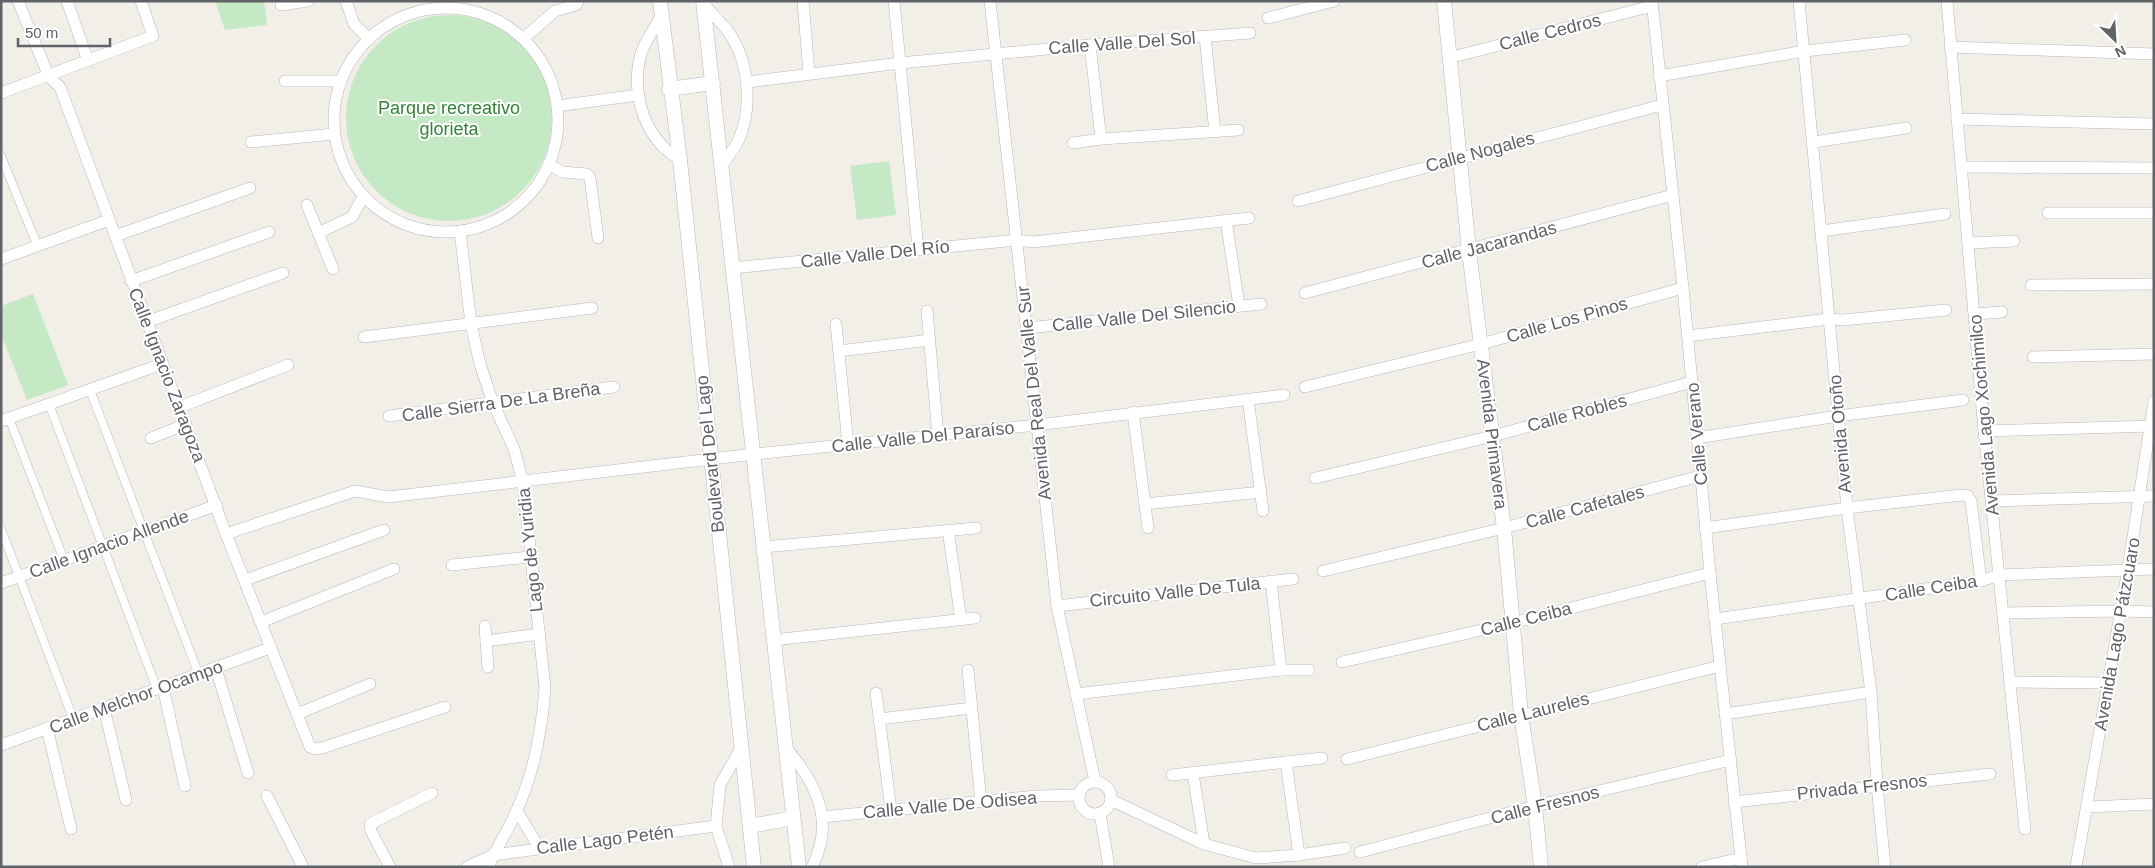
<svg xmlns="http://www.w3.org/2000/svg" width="2155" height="868" viewBox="0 0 2155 868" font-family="Arial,sans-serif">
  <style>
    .green { fill: #c5e8c5 }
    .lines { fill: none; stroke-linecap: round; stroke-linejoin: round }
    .pedestrian-casing { stroke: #b5b8bc; stroke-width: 9 }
    .minor-casing { stroke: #b5b8bc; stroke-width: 12 }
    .tertiary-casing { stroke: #b5b8bc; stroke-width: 15 }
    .pedestrian { stroke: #fff; stroke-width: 8 }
    .minor { stroke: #fff; stroke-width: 11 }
    .tertiary { stroke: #fff; stroke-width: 14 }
    .labels { text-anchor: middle; stroke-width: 4; stroke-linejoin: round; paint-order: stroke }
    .street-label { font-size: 18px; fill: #5f6368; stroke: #fff }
    .park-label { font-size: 18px; fill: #348238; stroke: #fff }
  </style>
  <rect width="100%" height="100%" fill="#f1efe8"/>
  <g class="green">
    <path d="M215 1H264L267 25 225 30Z"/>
    <circle cx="449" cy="118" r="103"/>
    <path d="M889 161 896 215 857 220 850 166Z"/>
    <path d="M33 294 68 385 27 400 1 334V306Z"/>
  </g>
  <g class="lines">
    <defs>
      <g id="pedestrian">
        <path d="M1 156 38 247"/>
        <path d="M90 390 199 675"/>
        <path d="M49 404 157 689"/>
        <path d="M9 418 64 560"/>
        <path d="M1 529 73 718"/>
      </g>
      <g id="minor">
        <path d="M18 1 49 77 60 87 226 534 310 747 315 749 322 748 445 707"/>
        <path d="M67 1 88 61"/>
        <path d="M346 1 354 24 369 39"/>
        <path d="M803 1 809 73"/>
        <path d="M894 1 918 249"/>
        <path d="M990 1 1057 606 1095 781"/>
        <path d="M1652 1 1683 288 1710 573 1742 867"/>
        <path d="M1799 1 1847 508 1871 692 1877 785 1885 867"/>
        <path d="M1947 1 1984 431 2025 829"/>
        <path d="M704 4C711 13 720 21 727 30 749 59 753 106 739 139 735 148 728 157 722 165"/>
        <path d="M281 5 308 1"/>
        <circle cx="446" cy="120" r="112"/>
        <path d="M661 16C656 26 649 36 644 46 631 76 638 118 659 142 664 149 673 155 680 160"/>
        <path d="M1268 18 1334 1"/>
        <path d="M1205 37 1215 132"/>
        <path d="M523 39 555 11 576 5 578 1"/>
        <path d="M1090 45 1101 139"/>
        <path d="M1950 47 2154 54"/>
        <path d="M1449 58 1652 6"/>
        <path d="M1659 76 1805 51 1905 40"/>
        <path d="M285 81H341"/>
        <path d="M747 82 900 63 1090 45 1250 33"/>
        <path d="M1 93 153 36 141 1"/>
        <path d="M557 106 638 95"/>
        <path d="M1957 119 2154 124"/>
        <path d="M251 142 334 134"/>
        <path d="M1814 142 1906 128"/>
        <path d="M1073 143 1101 139 1238 130"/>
        <path d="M549 164 562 172 587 174 590 178 598 238"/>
        <path d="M1962 167 2154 168"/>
        <path d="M1298 201 1662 105"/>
        <path d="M307 205 333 269"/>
        <path d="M2048 213H2154"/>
        <path d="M1226 220 1239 306"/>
        <path d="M460 231 471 324 480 364 493 403 514 449 523 482 545 688C542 730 534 773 516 812 508 831 496 848 488 867"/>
        <path d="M1821 231 1945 214"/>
        <path d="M318 233 352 217 363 197"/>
        <path d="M115 236 250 188"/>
        <path d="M1969 243 2014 241"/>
        <path d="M1 259 109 220"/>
        <path d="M732 268 1017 240 1033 242 1249 218"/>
        <path d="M131 281 269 232"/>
        <path d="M2031 285 2154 284"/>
        <path d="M1305 293 1673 195"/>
        <path d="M927 311 938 436"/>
        <path d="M1975 314 2002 312"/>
        <path d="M146 322 283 273"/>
        <path d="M836 324 848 444"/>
        <path d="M1027 328 1261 304"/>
        <path d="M1688 336 1829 319 1843 320 1946 310"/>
        <path d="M364 337 592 308"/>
        <path d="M839 351 930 340"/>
        <path d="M2033 357 2154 354"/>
        <path d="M1305 387 1481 344 1683 288"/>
        <path d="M1248 399 1263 511"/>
        <path d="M180 407 288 365"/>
        <path d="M1133 412 1148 528"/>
        <path d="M389 416 614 387"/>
        <path d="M1 421 162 364"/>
        <path d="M1984 431 2154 426"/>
        <path d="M151 438 186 424"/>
        <path d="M1697 438 1838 416 1963 400"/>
        <path d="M1315 478 1493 436 1692 382"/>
        <path d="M1992 501 2154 496"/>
        <path d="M1145 504 1261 492"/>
        <path d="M1705 528 1847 508 1961 495 1968 496 1971 501 1981 581"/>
        <path d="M948 530 961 620"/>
        <path d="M226 534 355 491 388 497 754 454 1037 425 1284 395"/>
        <path d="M763 547 976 528"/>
        <path d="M452 565 530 557"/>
        <path d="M1323 571 1504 528 1700 476"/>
        <path d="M245 580 384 530"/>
        <path d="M1271 581 1281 670"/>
        <path d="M1 583 217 505"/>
        <path d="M1057 606 1293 579"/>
        <path d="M2004 613 2120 611 2154 612"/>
        <path d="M1715 619 1981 581 1999 575 2154 569"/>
        <path d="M261 622 394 569"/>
        <path d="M485 626 488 667"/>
        <path d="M773 640 975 618"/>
        <path d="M486 641 540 634"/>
        <path d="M1342 662 1512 623 1710 573"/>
        <path d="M216 669 248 773"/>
        <path d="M968 670 981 802"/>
        <path d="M2011 682 2108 683"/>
        <path d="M163 687 185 786"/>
        <path d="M876 693 891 810"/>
        <path d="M1076 694 1281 670H1309"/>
        <path d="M104 708 126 800"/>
        <path d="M297 714 370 684"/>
        <path d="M1725 714 1871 692"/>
        <path d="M879 719 972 708"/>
        <path d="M47 728 71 829"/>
        <path d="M1 745 270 648"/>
        <path d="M786 748C810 776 831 810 819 849 817 855 815 862 812 867"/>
        <path d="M1347 759 1720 666"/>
        <path d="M1286 762 1299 855"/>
        <path d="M1193 773 1204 844"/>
        <path d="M1172 775 1322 758"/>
        <circle cx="1095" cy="798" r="16"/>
        <path d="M267 796 303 867"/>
        <path d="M1111 800 1204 844 1256 858 1299 855 1345 848"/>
        <path d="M1734 802 1990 774"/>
        <path d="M2088 807 2154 804"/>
        <path d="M517 811 540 849"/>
        <path d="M1100 813 1109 867"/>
        <path d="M822 817 1036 796 1079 795"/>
        <path d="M1360 852 1535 806 1731 760"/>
        <path d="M390 867 371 831 370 824 432 793"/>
        <path d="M467 867 493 855 716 826"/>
        <path d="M729 867 716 826 720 785 741 748"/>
        <path d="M1702 867 1741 858"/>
        <path d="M2076 867 2128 569 2154 401"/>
      </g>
      <g id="tertiary">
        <path d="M660 1 680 160 754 867"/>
        <path d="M703 1 799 867"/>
        <path d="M1444 1 1469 251 1504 528 1521 714 1535 806 1541 867"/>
        <path d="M669 89 713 83"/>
        <path d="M750 826 793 818"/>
      </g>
    </defs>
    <use href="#pedestrian" class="pedestrian-casing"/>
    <use href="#minor" class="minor-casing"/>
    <use href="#tertiary" class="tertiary-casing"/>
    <use href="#pedestrian" class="pedestrian"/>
    <use href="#minor" class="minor"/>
    <use href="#tertiary" class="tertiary"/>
  </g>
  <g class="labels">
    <g class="street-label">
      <text transform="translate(1550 32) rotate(-14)" y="6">Calle Cedros</text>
      <text transform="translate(1122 43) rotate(-4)" y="6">Calle Valle Del Sol</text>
      <text transform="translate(1480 152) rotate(-15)" y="6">Calle Nogales</text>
      <text transform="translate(1489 245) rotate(-15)" y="6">Calle Jacarandas</text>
      <text transform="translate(875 254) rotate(-6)" y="6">Calle Valle Del Río</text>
      <text transform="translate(1144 316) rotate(-6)" y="6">Calle Valle Del Silencio</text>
      <text transform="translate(1567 320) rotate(-16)" y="6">Calle Los Pinos</text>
      <text transform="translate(167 375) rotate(69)" y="6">Calle Ignacio Zaragoza</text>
      <text transform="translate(1034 393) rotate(-96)" y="6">Avenida Real Del Valle Sur</text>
      <text transform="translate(501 402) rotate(-8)" y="6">Calle Sierra De La Breña</text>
      <text transform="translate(1577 413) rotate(-15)" y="6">Calle Robles</text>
      <text transform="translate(1984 415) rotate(-95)" y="6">Avenida Lago Xochimilco</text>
      <text transform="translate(1492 434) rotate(83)" y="6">Avenida Primavera</text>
      <text transform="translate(1697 434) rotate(-95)" y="6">Calle Verano</text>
      <text transform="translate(1840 434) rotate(-95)" y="6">Avenida Otoño</text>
      <text transform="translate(923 437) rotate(-6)" y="6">Calle Valle Del Paraíso</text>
      <text transform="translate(710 454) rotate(-96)" y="6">Boulevard Del Lago</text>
      <text transform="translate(1585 507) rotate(-15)" y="6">Calle Cafetales</text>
      <text transform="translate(109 544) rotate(-20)" y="6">Calle Ignacio Allende</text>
      <text transform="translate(530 550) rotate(-96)" y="6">Lago de Yuridia</text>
      <text transform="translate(1931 588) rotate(-9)" y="6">Calle Ceiba</text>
      <text transform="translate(1175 592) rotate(-6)" y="6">Circuito Valle De Tula</text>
      <text transform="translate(1526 619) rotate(-14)" y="6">Calle Ceiba</text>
      <text transform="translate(2117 634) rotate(-80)" y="6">Avenida Lago Pátzcuaro</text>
      <text transform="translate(136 697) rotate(-20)" y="6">Calle Melchor Ocampo</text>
      <text transform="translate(1533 712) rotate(-14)" y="6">Calle Laureles</text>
      <text transform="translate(1862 787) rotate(-6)" y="6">Privada Fresnos</text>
      <text transform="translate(950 805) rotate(-5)" y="6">Calle Valle De Odisea</text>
      <text transform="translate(1545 805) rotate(-14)" y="6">Calle Fresnos</text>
      <text transform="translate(605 840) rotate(-7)" y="6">Calle Lago Petén</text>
    </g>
    <g class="park-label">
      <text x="449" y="114">Parque recreativo<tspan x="449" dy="21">glorieta</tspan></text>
    </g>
  </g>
  <rect width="2155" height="868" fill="none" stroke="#5f6368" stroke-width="5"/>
  <g transform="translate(2115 40) rotate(155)" stroke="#ffffff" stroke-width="4" paint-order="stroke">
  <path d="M0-4L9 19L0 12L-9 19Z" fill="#5f6368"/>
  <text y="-8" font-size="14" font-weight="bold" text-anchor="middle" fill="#5f6368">N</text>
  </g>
  <path d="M18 38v8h92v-8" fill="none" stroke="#5f6368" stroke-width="2.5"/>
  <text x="25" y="38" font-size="15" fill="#5f6368" stroke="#ffffff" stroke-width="4" paint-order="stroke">50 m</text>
</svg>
